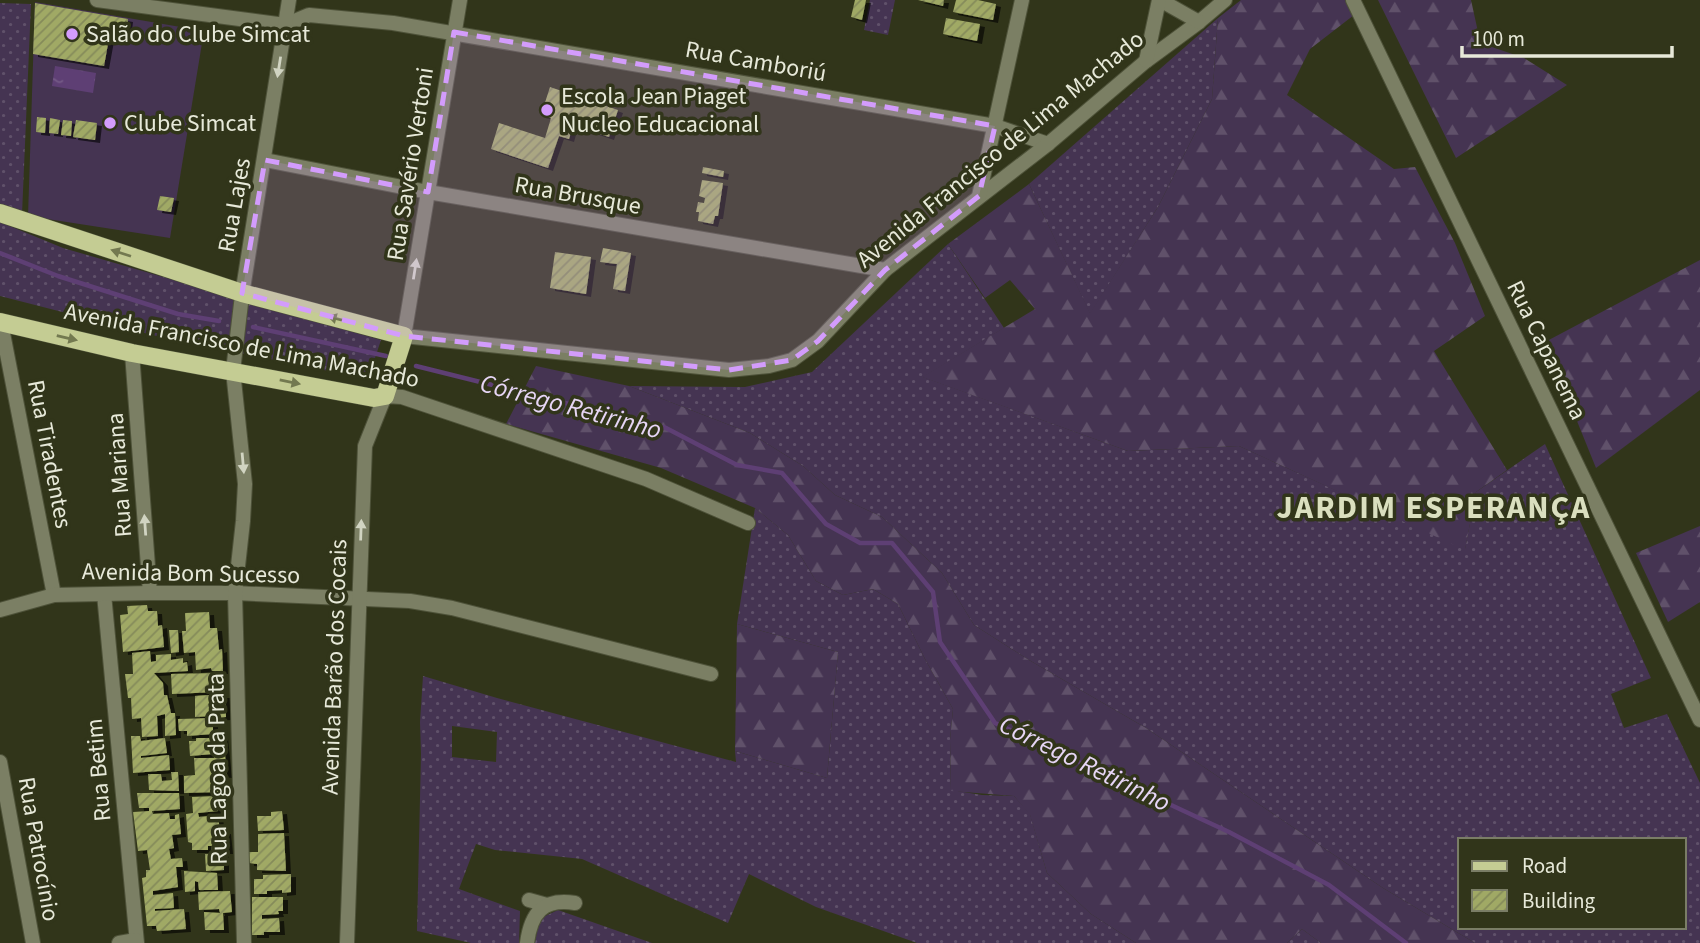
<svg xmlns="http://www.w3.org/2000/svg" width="1700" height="943" viewBox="0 0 1700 943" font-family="'Source Sans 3',sans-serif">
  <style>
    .grass { fill: url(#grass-dots); fill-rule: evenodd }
    .forest { fill: url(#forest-firs) }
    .pitch { fill: #453452 }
    .water { fill: url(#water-ripples) }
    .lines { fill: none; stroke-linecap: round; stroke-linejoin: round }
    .stream { stroke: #5e3f74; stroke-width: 4.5 }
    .building { fill: url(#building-hatch); filter: url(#shadow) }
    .minor-casing { stroke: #4e5239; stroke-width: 16 }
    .major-casing { stroke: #4e5239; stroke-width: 19 }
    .minor { stroke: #7b7f64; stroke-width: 14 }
    .major { stroke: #c4cc93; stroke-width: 18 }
    .oneway { fill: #d1d4c2 }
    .oneway2 { fill: #737950 }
    .marked { fill: #d39cfc; fill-opacity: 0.2; stroke: #d39cfc; stroke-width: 5; stroke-dasharray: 14 9; stroke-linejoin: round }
    .poi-dot { fill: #d39cfc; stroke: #31351a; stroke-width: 2.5 }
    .labels { text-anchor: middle; stroke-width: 7; stroke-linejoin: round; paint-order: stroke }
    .poi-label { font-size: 24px; fill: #e7e9d9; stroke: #31351a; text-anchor: start }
    .street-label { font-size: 24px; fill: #e7e9d9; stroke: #31351a }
    .water-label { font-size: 26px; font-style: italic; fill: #e7d6f6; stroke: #31351a }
    .district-label { font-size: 32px; font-weight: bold; letter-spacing: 2px; fill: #dadfbf; stroke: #31351a }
  </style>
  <defs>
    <pattern id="grass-dots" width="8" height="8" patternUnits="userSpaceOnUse" patternTransform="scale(1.75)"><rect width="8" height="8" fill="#453452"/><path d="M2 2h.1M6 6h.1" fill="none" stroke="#60516a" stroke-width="1.8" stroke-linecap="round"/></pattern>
    <pattern id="forest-firs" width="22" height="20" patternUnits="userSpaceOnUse" patternTransform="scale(1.75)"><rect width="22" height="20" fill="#453452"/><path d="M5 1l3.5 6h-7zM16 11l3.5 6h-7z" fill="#60516a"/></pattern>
    <pattern id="water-ripples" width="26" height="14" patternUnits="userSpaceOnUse" patternTransform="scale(1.75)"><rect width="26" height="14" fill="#5e3f74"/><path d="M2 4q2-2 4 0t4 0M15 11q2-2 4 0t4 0" fill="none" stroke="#755b87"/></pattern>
    <pattern id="building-hatch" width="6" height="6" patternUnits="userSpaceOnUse" patternTransform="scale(1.75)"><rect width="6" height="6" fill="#a0a965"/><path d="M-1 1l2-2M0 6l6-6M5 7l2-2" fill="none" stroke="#858b5a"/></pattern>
    <filter id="shadow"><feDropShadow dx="5" dy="3" stdDeviation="0" flood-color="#0009"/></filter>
  </defs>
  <rect width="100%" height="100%" fill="#31351a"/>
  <g class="grass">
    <path d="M870 0H895L888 35 864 30Z"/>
    <path d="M0 3 31 4 22 214 0 207Z"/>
    <path d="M1218 18 1212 99 1158 207 1090 314 1029 184Z"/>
    <path d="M0 222 63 248 381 340 368 379 152 335 0 296Z"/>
    <path d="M948 244 1004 328 923 377 1128 451 1239 446 1465 549 1476 492 1545 444 1651 678 1611 694 1624 728 1667 714 1700 783V943H1475L1383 888 1146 728 1029 660 974 625 942 573 882 517 835 495 803 466 750 433 629 386 745 387 812 372ZM1460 840H1684V927H1460Z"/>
    <path d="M755 508 788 535 816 581 843 595 873 589 898 604 925 659 953 709 950 740 951 790 982 795 1014 796 1030 814 1047 873 1091 914 1136 943H917L816 907 749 874 728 923 582 859 495 850 476 844 459 889 520 911 519 943H471L417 931 421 754 420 722 423 676 497 698 736 762 735 751 827 778 838 652 737 624ZM452 726 497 732 496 762 452 757Z"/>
    <path d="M558 910 652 943H535L539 919Z"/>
    <path d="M1302 929 1321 943H1287Z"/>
  </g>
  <g class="forest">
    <path d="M1241 0H1345L1354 15 1310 49 1287 95 1394 169 1415 167 1455 243 1485 316 1434 351 1507 470 1476 492 1465 550 1239 446 1128 451 922 377 1035 309 1010 280 985 298 948 244 1029 184 1090 313 1158 207 1212 99 1218 18Z"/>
    <path d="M1378 0H1471L1478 32 1489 46 1524 58 1567 85 1456 158Z"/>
    <path d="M1700 260V390L1596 468 1545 342Z"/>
    <path d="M536 366 629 386 750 433 803 466 835 495 882 517 942 573 974 625 1029 660 1146 728 1383 888 1475 943H1321L1302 929 1287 943H1136L1091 914 1047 873 1030 815 1014 796 951 791 950 740 953 709 925 659 898 604 873 589 843 595 816 581 788 535 755 508 661 468 506 424Z"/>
    <path d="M1700 526V602L1668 622 1636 553Z"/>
    <path d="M737 624 838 652 827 778 735 751Z"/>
  </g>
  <path class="pitch" d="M35 2 204 31 170 238 28 216Z"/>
  <path class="water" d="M55 66 96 73 93 93 52 86Z"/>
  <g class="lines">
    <g class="stream">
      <path d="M0 253 58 276 178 314 219 321"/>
      <path d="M253 327 386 356"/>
      <path d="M416 366 666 428 737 465 782 473 826 524 860 543H892L933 592 940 642 995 723 1229 832 1329 885 1406 943"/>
    </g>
  </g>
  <g class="building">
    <path d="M855 0H866L862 20 851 17Z"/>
    <path d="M918 0H944L943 6Z"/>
    <path d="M956 0H978L996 4 993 20 953 12Z"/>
    <path d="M35 3 128 19 126 36 110 33 104 66 33 54Z"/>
    <path d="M946 18 980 24 977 41 943 34Z"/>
    <path d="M550 87 618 110 609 137 573 125 569 139 559 136 548 168 491 149 499 123 545 138 551 118 541 115Z"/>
    <path d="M37 117 46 118 45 133 36 132Z"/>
    <path d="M50 118 60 120 58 134 49 133Z"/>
    <path d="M63 120 72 121 71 136 61 135Z"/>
    <path d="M76 120 97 123 95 140 73 137Z"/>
    <path d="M703 167 724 171 723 177 702 173Z"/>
    <path d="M702 180 723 183 718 216H715L713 224 698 221 699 212H696L698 202 704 203 705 198 699 196Z"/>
    <path d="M160 196 174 198 171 212 157 210Z"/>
    <path d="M603 248 631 253 625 291 613 289 617 264 600 262Z"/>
    <path d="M555 252 591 257 586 294 550 288Z"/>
    <path d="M147 605 148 611H157L158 626 162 625 164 647 123 652 120 615 128 614 127 606Z"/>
    <path d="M209 612 210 628H217L219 650 222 649 223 671H212L211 668 196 670 195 652 184 653 182 631H186L185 613Z"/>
    <path d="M169 630H178L179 652 171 653Z"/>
    <path d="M150 651 151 662 156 661V655L171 654V660L183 658V663L187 662 188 671 154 673 163 683 164 695H167L171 713H175L176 735 165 736V714L157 716 158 736 142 737 141 718 132 719 131 698H128L125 674H133L132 653Z"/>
    <path d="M216 673 217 692 172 694 171 674Z"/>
    <path d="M209 695 210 698H218L217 695H225L226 717 213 718V734L187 736V731H179L178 719 213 718 212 716 195 717V696Z"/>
    <path d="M213 734 223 735 227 775 219 774 220 792 184 793V776L195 775 194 758H214V754H213L190 756 189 741H196V738H214Z"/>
    <path d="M131 736H140L141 741 165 738 167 753 141 756V758L169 755 170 770 133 773Z"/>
    <path d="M171 772H178L179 791 149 790 148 774H161L162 781 172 780Z"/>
    <path d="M137 793H179L180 809 152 811 153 814 169 813 170 819H175V815L179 814 181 834 172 835 174 848 169 849 171 859 182 858 183 867H176L178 887 153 891V895L173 893 174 908 155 909V911L184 909 186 929 157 931 156 926H147L142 878 146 877V870H150L147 850 138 851 133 812 149 811V808H139Z"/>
    <path d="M216 796 218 811 198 813 199 817 218 815 220 832 226 831 228 851H224V870L206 871 205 854H211L212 846H208V850H192V843L188 842 186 814 193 813 192 797Z"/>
    <path d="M282 811 284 830 258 831 257 816H271V812Z"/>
    <path d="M284 833 286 871 257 870V864L249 863 248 852H258V834Z"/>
    <path d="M184 871 217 873 218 890H199L198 882 195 881V891L185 892Z"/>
    <path d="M291 874V892L282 893V890L267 891V894H254V879H263V875Z"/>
    <path d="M230 891 232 912 223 913 224 930H205L204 912 220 913 219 909 199 910 198 892Z"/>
    <path d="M252 897H283V911H278L279 914 262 915V919L279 918 280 932H264V935H252Z"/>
  </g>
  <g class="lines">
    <defs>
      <g id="minor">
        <path d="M97 0 285 25 309 15 393 23 995 126 1048 144"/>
        <path d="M460 0 404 336 729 370 769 366 792 360 818 341 885 270 1048 144 1146 61 1199 22 1225 0"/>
        <path d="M1160 0 1199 22"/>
        <path d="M1353 0 1700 720"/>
        <path d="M1146 61 1159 0"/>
        <path d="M265 160 428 192 885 270"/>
        <path d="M979 196 1022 0"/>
        <path d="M1 323 54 595"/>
        <path d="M132 353 150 593"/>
        <path d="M104 594 137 943"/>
        <path d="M0 610 54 595 150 593H235L410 601 452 608 711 674"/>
        <path d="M0 762 33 943"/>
        <path d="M529 900 547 905"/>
        <path d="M119 943 136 940"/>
        <path d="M244 943 235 593 243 521 245 484 233 371 242 295 289 0"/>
        <path d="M347 943 365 446 385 396 402 397 646 479 748 523"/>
        <path d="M527 943C531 913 543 898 575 903"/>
      </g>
      <path id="major" d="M0 213 242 293 404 336 385 396 374 398 132 353 0 322"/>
    </defs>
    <use href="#minor" class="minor-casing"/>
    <use href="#major" class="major-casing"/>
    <use href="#minor" class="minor"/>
    <use href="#major" class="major"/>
  </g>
  <defs><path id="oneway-solid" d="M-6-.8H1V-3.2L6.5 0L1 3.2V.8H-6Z" transform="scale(1.75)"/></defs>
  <g class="oneway">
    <use href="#oneway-solid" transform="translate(279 67) rotate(99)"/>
    <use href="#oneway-solid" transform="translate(415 269) rotate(-81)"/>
    <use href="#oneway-solid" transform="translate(243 463) rotate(85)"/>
    <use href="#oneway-solid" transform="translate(145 525) rotate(-94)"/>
    <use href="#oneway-solid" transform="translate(361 530) rotate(-88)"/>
  </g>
  <g class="oneway2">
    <use href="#oneway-solid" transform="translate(121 253) rotate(-162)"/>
    <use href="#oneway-solid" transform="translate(338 319) rotate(-165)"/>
    <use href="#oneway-solid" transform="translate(67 338) rotate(13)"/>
    <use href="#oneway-solid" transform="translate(290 382) rotate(11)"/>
  </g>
  <path class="marked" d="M454 32 995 126 979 196 885 270 818 341 792 360 729 370 404 336 242 293 265 160 428 192Z"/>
  <g class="poi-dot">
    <circle cx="72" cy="34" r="7"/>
    <circle cx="547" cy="110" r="7"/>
    <circle cx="110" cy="123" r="7"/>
  </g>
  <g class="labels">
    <g class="poi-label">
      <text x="86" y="42">Salão do Clube Simcat</text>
      <text x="561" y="104">Escola Jean Piaget<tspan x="561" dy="28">Nucleo Educacional</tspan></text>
      <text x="124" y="131">Clube Simcat</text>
    </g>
    <g class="street-label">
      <text transform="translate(756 61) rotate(10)" y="8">Rua Camboriú</text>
      <text transform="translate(1000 149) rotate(-39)" y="8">Avenida Francisco de Lima Machado</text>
      <text transform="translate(410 164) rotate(-81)" y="8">Rua Savério Vertoni</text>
      <text transform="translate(578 195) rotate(10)" y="8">Rua Brusque</text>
      <text transform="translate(234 205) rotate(-80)" y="8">Rua Lajes</text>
      <text transform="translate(242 345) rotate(11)" y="8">Avenida Francisco de Lima Machado</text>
      <text transform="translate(1547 350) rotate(64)" y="8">Rua Capanema</text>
      <text transform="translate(50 454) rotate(79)" y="8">Rua Tiradentes</text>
      <text transform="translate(119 475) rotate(-94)" y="8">Rua Mariana</text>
      <text transform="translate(191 573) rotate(1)" y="8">Avenida Bom Sucesso</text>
      <text transform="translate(334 667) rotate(-88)" y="8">Avenida Barão dos Cocais</text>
      <text transform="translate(217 769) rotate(-91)" y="8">Rua Lagoa da Prata</text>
      <text transform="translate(98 770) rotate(-95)" y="8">Rua Betim</text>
      <text transform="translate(39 849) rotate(80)" y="8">Rua Patrocínio</text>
    </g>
    <g class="water-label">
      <text transform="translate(571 406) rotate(15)" y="9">Córrego Retirinho</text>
      <text transform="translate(1085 763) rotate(26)" y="9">Córrego Retirinho</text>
    </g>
    <g class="district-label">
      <text x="1434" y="518">JARDIM ESPERANÇA</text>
    </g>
  </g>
  <rect x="1458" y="838" width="228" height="91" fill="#31351a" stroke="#7a7d66" stroke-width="2"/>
  <rect x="1472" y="861" width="35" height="10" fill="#c4cc93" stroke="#7a7d66" stroke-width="2"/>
  <text x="1522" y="873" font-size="21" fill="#e7e9d9">Road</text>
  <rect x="1472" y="890" width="35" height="21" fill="url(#building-hatch)" stroke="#7a7d66" stroke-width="2"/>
  <text x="1522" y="908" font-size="21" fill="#e7e9d9">Building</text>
  <path d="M1462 46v10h210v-10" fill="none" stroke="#e7e9d9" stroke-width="3.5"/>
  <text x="1472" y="46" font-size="21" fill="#e7e9d9" stroke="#31351a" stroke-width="5" paint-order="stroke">100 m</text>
</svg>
